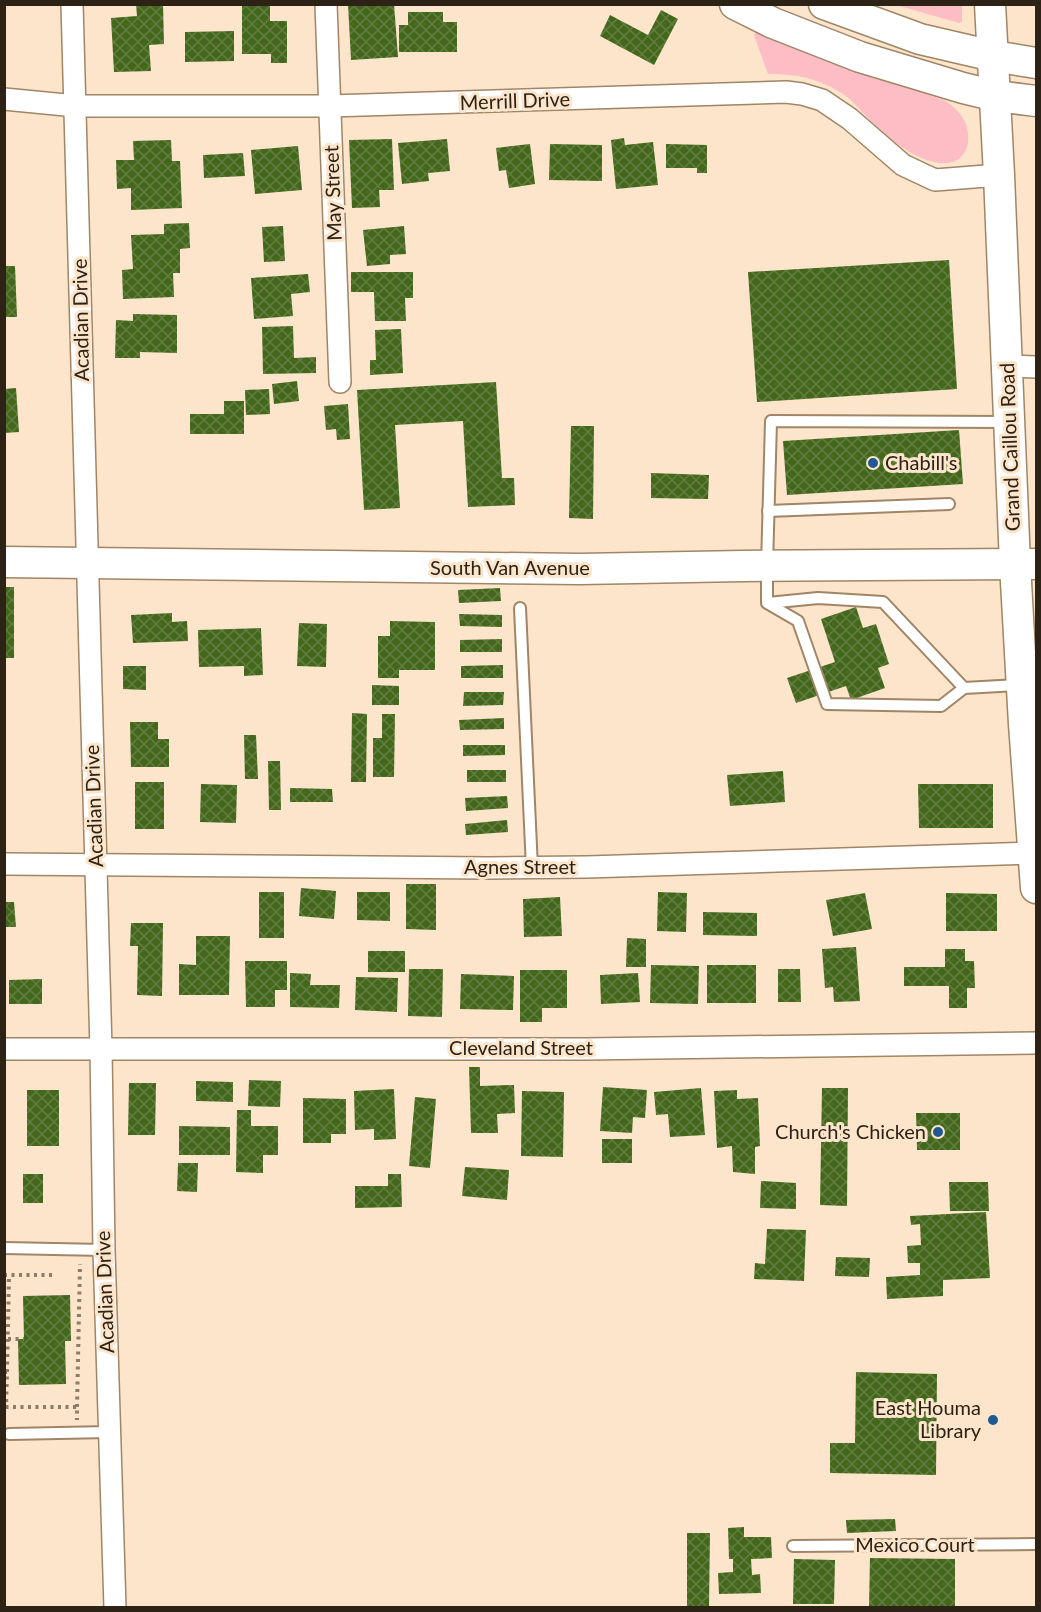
<svg xmlns="http://www.w3.org/2000/svg" width="1041" height="1612" viewBox="0 0 1041 1612" font-family="Lato,sans-serif">
  <style>
    .grass { fill: #fcbdc4 }
    .building { fill: url(#building-cross-hatch) }
    .lines { fill: none; stroke-linecap: round; stroke-linejoin: round }
    .lane-casing { stroke: #a08566; stroke-width: 14 }
    .street-casing { stroke: #a08566; stroke-width: 24 }
    .secondary-casing { stroke: #a08566; stroke-width: 33 }
    .path { stroke: #8c7c69; stroke-width: 4; stroke-dasharray: 3 4.5; stroke-linecap: butt }
    .lane { stroke: #fff; stroke-width: 10 }
    .street { stroke: #fff; stroke-width: 21 }
    .secondary { stroke: #fff; stroke-width: 30 }
    .poi-dot { fill: #205991; stroke: #fce5ca; stroke-width: 2 }
    .labels { text-anchor: middle; stroke-width: 6; stroke-linejoin: round; paint-order: stroke }
    .street-label { font-size: 20px; fill: #2d2216; stroke: #fce5ca }
    .poi-label { font-size: 20px; fill: #2d2216; stroke: #fce5ca; text-anchor: end }
  </style>
  <defs>
    <pattern id="building-cross-hatch" width="8" height="8" patternUnits="userSpaceOnUse" patternTransform="scale(1.5)"><rect width="8" height="8" fill="#44681b"/><path d="M0 0l8 8M0 8l8-8" fill="none" stroke="#637d42"/></pattern>
  </defs>
  <rect width="100%" height="100%" fill="#fce5ca"/>
  <g class="grass">
    <path d="M896 5H962V22L959 23Z"/>
    <path d="M756 32H760L821 59 944 100C954 107 964 115 967 128 972 148 962 166 939 163 908 158 885 134 863 113 857 106 851 99 843 94 818 78 797 74 768 74L754 35Z"/>
  </g>
  <g class="building">
    <path d="M136 4H163L164 44 149 45 151 71 114 72 111 18 137 16Z"/>
    <path d="M242 4H270V21H287V63H271V54H242Z"/>
    <path d="M348 4H394L398 57 351 60Z"/>
    <path d="M661 10 678 19 654 65 600 36 610 15 648 35Z"/>
    <path d="M408 12H443V22H457V52H399V25H408Z"/>
    <path d="M234 31V61L185 62V32Z"/>
    <path d="M624 138 625 145 653 142 658 185 616 189 611 140Z"/>
    <path d="M392 139 394 190H379L380 207 352 208 349 140Z"/>
    <path d="M447 139 450 171 428 173 429 181 402 184 398 143Z"/>
    <path d="M171 140 172 161H180L182 208 131 210V188L117 189 116 160H134L133 141Z"/>
    <path d="M530 144 535 184 509 188 506 170 499 171 496 148Z"/>
    <path d="M550 144 602 145V181L549 180Z"/>
    <path d="M666 144 707 145V173H697V168H666Z"/>
    <path d="M298 146 302 190 255 194 251 150Z"/>
    <path d="M243 153 245 176 204 178 203 155Z"/>
    <path d="M189 223 190 248 180 249V273H173L174 297 123 299 122 270 133 269 131 235 164 234V224Z"/>
    <path d="M283 226 285 261 264 262 262 227Z"/>
    <path d="M404 226 406 254 390 255V264L367 266 363 230Z"/>
    <path d="M949 260 957 389 757 402 748 272Z"/>
    <path d="M4 266H15L17 317H4Z"/>
    <path d="M351 272H413V298H405L406 321H375L374 292H351Z"/>
    <path d="M308 274 310 292 291 294 293 316 254 319 251 278Z"/>
    <path d="M133 314 177 315V353L140 352V358H115L116 320 133 321Z"/>
    <path d="M293 326 294 358 316 357V373L263 374 262 327Z"/>
    <path d="M401 329 403 373 370 375V360H376L375 330Z"/>
    <path d="M297 381 299 401 274 404 272 384Z"/>
    <path d="M496 382 502 478H514L515 505 468 507 463 421 395 425 400 508 364 510 357 390Z"/>
    <path d="M16 388 19 432 4 433V389Z"/>
    <path d="M269 389 270 414 246 415 245 390Z"/>
    <path d="M224 401H244V434H190V414H224Z"/>
    <path d="M348 404 350 439 337 440 336 429 326 430 324 406Z"/>
    <path d="M571 426H594L593 519 569 518Z"/>
    <path d="M959 430 963 484 787 495 783 441Z"/>
    <path d="M651 473 709 475 708 499 651 498Z"/>
    <rect x="4" y="587" width="10" height="71"/>
    <path d="M500 588 501 601 459 603 458 590Z"/>
    <path d="M856 607 863 628 876 624 889 664 878 668 885 688 851 700 846 686 796 703 787 678 835 662 821 619Z"/>
    <path d="M172 613V622L187 621 188 641 133 643 131 615Z"/>
    <path d="M459 614 502 615V627L460 626Z"/>
    <path d="M390 621 435 622V670H399V678H378V636H390Z"/>
    <path d="M299 623 327 624 326 667 297 666Z"/>
    <path d="M261 628 263 675 244 676V666L199 667 198 630Z"/>
    <path d="M502 639V652H460V640Z"/>
    <path d="M503 665V678H461V666Z"/>
    <path d="M123 666H146V690L123 689Z"/>
    <path d="M372 685 399 686V705H372Z"/>
    <path d="M464 692H504L503 705 463 706Z"/>
    <path d="M352 713 367 714 366 782H351Z"/>
    <path d="M382 714H395L394 777H373V738H382Z"/>
    <path d="M504 718V729L460 730 459 720Z"/>
    <path d="M130 722H158V739H169V767H131Z"/>
    <path d="M244 735H256L258 779H245Z"/>
    <path d="M463 745H505V755L463 756Z"/>
    <path d="M268 761H280L281 810H269Z"/>
    <rect x="467" y="770" width="39" height="12"/>
    <path d="M783 771 785 802 730 806 727 775Z"/>
    <rect x="135" y="782" width="29" height="47"/>
    <path d="M201 784 237 785 236 823 200 822Z"/>
    <path d="M918 784H993V828H919Z"/>
    <path d="M290 788 332 789 333 802H290Z"/>
    <path d="M507 796 508 808 466 811 465 798Z"/>
    <path d="M507 820 508 832 466 835 465 824Z"/>
    <path d="M406 884H436V930L406 929Z"/>
    <path d="M301 888 336 891 334 919 299 916Z"/>
    <rect x="259" y="892" width="25" height="46"/>
    <path d="M357 892H390V921L357 920Z"/>
    <path d="M658 892 687 893 686 932 657 931Z"/>
    <path d="M865 893 872 929 833 936 826 900Z"/>
    <path d="M946 893 997 894V931H946Z"/>
    <path d="M560 897 562 936 524 937 523 899Z"/>
    <path d="M4 902H14L16 927H4Z"/>
    <path d="M703 912 757 913V936L703 935Z"/>
    <path d="M131 923H163L162 996 137 995 138 946H130Z"/>
    <path d="M196 936H230L229 995H179V964L196 965Z"/>
    <path d="M627 938 646 939V967H626Z"/>
    <path d="M856 947 860 1001 834 1002 833 987 825 988 822 949Z"/>
    <path d="M945 949H965V961H974L975 988H967V1008H949V986H904V967H945Z"/>
    <rect x="368" y="951" width="37" height="21"/>
    <path d="M245 961H287V990H275V1007H246Z"/>
    <path d="M651 965 699 966 698 1004 650 1003Z"/>
    <rect x="707" y="965" width="49" height="38"/>
    <path d="M409 969H443L442 1017 408 1016Z"/>
    <path d="M778 969H800L801 1002H778Z"/>
    <path d="M520 970H567V1008H542V1022H520Z"/>
    <path d="M290 973 311 974 310 985H340L339 1008 290 1007Z"/>
    <path d="M638 973 640 1002 601 1004 600 975Z"/>
    <path d="M461 974 514 976 513 1010 460 1009Z"/>
    <path d="M356 977 398 978 397 1012 355 1010Z"/>
    <path d="M42 979V1004H9V980Z"/>
    <path d="M469 1067H480V1086L514 1085 515 1113 497 1114 498 1133H471Z"/>
    <path d="M249 1080 281 1081 280 1107 248 1106Z"/>
    <path d="M196 1081 233 1082V1102L196 1101Z"/>
    <path d="M129 1083H156L155 1135H128Z"/>
    <path d="M603 1087 647 1090 645 1118 633 1117 632 1133 600 1131Z"/>
    <path d="M701 1088 705 1135 670 1137 668 1114 656 1115 654 1092Z"/>
    <path d="M822 1088H848L847 1206 820 1205Z"/>
    <path d="M394 1089 396 1139 374 1140V1129L355 1130 354 1091Z"/>
    <rect x="27" y="1090" width="32" height="56"/>
    <path d="M737 1090V1099L758 1098 760 1146 755 1147V1174L733 1172 732 1146 717 1148 714 1091Z"/>
    <path d="M522 1091 564 1092 563 1157 521 1156Z"/>
    <path d="M415 1097 436 1099 430 1168 409 1166Z"/>
    <path d="M303 1098 346 1099V1134H331V1143H303Z"/>
    <path d="M237 1110H251V1126H278V1155H263V1173L236 1172Z"/>
    <path d="M916 1113H960V1150H917Z"/>
    <path d="M179 1126 230 1127V1155H179Z"/>
    <rect x="602" y="1139" width="30" height="24"/>
    <path d="M178 1163H198L197 1192 177 1191Z"/>
    <path d="M465 1167 509 1170 507 1200 462 1196Z"/>
    <rect x="23" y="1174" width="20" height="29"/>
    <path d="M388 1174H401L402 1207 355 1208V1186H388Z"/>
    <path d="M761 1181 796 1183V1209L760 1208Z"/>
    <path d="M949 1182H988L989 1211H950Z"/>
    <path d="M986 1212 990 1278 943 1280V1296L887 1299 886 1277 920 1275V1263H908L907 1246 921 1245 920 1224 911 1225 910 1216Z"/>
    <path d="M767 1229 806 1230 804 1281 754 1279 755 1263 765 1264Z"/>
    <path d="M836 1257 870 1258 869 1277 835 1276Z"/>
    <path d="M70 1295 71 1341H65L66 1384 19 1385 18 1339H24L23 1296Z"/>
    <path d="M856 1372 937 1374 936 1475 830 1473V1443H855Z"/>
    <path d="M895 1519 896 1531 847 1533 846 1520Z"/>
    <path d="M744 1527V1537H771L772 1558 751 1559 752 1575 760 1574 761 1593 719 1594 718 1573 733 1572V1559H729L728 1528Z"/>
    <path d="M687 1533H710L709 1608H687Z"/>
    <path d="M870 1558 955 1559V1608H869Z"/>
    <path d="M794 1559 835 1560 834 1604H793Z"/>
  </g>
  <g class="lines">
    <defs>
      <g id="lane">
        <path d="M1008 422 771 421 767 566V603L798 621 827 704 941 706 964 688 1019 685"/>
        <path d="M768 511 949 504"/>
        <path d="M768 603 818 598 883 602 964 688"/>
        <path d="M520 608 532 868"/>
        <path d="M4 1248 104 1250"/>
        <path d="M9 1434 109 1432"/>
        <path d="M793 1546 1036 1544"/>
      </g>
      <g id="street">
        <path d="M72 4 101 1049 104 1250 115 1608"/>
        <path d="M326 4 340 382"/>
        <path d="M4 99 76 106H330L786 92 802 94 822 100 850 119 903 165 935 180 999 175"/>
        <path d="M1007 366 1036 367"/>
        <path d="M4 864 488 868 587 867 1034 853"/>
        <path d="M4 1049H585L1036 1043"/>
      </g>
      <g id="secondary">
        <path d="M735 4 773 23 860 57 963 88 996 96 1036 101"/>
        <path d="M824 4 920 39 993 56 1036 63"/>
        <path d="M990 4 999 175 1015 564 1024 724 1036 888"/>
        <path d="M4 562 580 569 743 566 1036 564"/>
      </g>
    </defs>
    <use href="#lane" class="lane-casing"/>
    <use href="#street" class="street-casing"/>
    <use href="#secondary" class="secondary-casing"/>
    <g class="path">
      <path d="M4 1275H54"/>
      <path d="M8 1339H24"/>
      <path d="M4 1372H7L6 1407H77V1420"/>
      <path d="M7 1372 9 1275"/>
      <path d="M77 1407 80 1264"/>
    </g>
    <use href="#lane" class="lane"/>
    <use href="#street" class="street"/>
    <use href="#secondary" class="secondary"/>
  </g>
  <g class="poi-dot">
    <circle cx="873" cy="463" r="6"/>
    <circle cx="938" cy="1132" r="6"/>
    <circle cx="993" cy="1420" r="6"/>
  </g>
  <g class="labels">
    <g class="street-label">
      <text transform="translate(515 101) rotate(-2)" y="7">Merrill Drive</text>
      <text transform="translate(333 193) rotate(-92)" y="7">May Street</text>
      <text transform="translate(81 320) rotate(-91)" y="7">Acadian Drive</text>
      <text transform="translate(1010 447) rotate(-92)" y="7">Grand Caillou Road</text>
      <text x="510" y="575">South Van Avenue</text>
      <text transform="translate(94 806) rotate(-92)" y="7">Acadian Drive</text>
      <text x="520" y="874">Agnes Street</text>
      <text x="521" y="1055">Cleveland Street</text>
      <text transform="translate(105 1292) rotate(-92)" y="7">Acadian Drive</text>
      <text x="915" y="1552">Mexico Court</text>
    </g>
    <g class="poi-label">
      <text x="885" y="470" text-anchor="start">Chabill's</text>
      <text x="926" y="1139">Church's Chicken</text>
      <text x="981" y="1415">East Houma<tspan x="981" dy="23">Library</tspan></text>
    </g>
  </g>
  <rect width="1041" height="1612" fill="none" stroke="#2d2216" stroke-width="12"/>
</svg>
